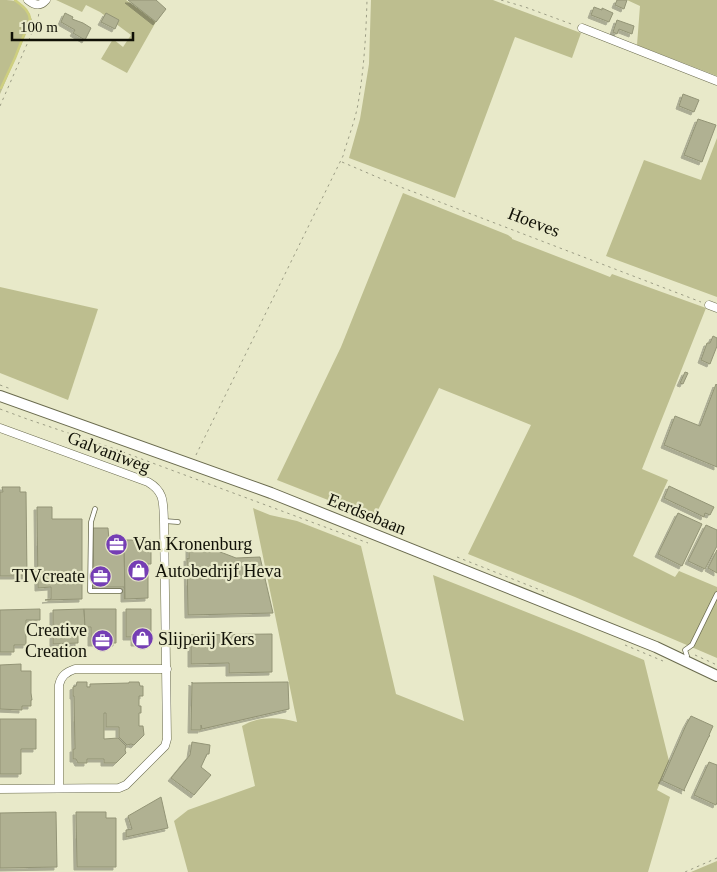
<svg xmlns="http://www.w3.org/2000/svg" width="717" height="872" viewBox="0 0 717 872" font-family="Georgia,serif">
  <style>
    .green { fill: #bdbe8f }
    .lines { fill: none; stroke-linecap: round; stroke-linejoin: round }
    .stream { stroke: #cecf7f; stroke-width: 2.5 }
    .building { fill: #b0b192; stroke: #939476; filter: url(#shadow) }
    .service-casing { stroke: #6a6b4e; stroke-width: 5.5 }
    .minor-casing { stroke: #6a6b4e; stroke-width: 9 }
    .secondary-casing { stroke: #6a6b4e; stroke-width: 12 }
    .path { stroke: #9c9d85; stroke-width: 1; stroke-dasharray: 2.5 4; stroke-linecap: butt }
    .service { stroke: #fff; stroke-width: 4 }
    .minor { stroke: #fff; stroke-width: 8 }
    .secondary { stroke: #fff; stroke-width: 10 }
    .labels { text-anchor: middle; stroke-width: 4.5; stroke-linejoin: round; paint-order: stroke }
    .street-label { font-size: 18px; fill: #101006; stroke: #e8e9c9 }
    .poi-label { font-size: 18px; fill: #101006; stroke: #e8e9c9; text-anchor: start }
  </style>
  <defs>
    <filter id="shadow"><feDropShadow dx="-3" dy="3" stdDeviation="0" flood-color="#0004"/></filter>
  </defs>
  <rect width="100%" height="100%" fill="#e8e9c9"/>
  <g class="green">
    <path d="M0 0C18 0 25 2 32 20L0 94Z"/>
    <path d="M56 0H126L152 18 157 20 127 73 101 59 113 39 123 47 131 35 100 12 86 5 82 12Z"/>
    <path d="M371 0H493L581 33 572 58 515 37 455 198 349 158 360 119 369 64Z"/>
    <path d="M627 0H717V76L637 45 640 6Z"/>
    <path d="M717 138V297L606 256 644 160 701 180Z"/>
    <path d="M403 193 508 235 512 238V239L600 273 610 277 612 274 706 308 642 469 668 480 633 556 675 577 679 571 717 587V658L575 597 468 554 531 425 439 388 374 518 277 480 341 347Z"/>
    <path d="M0 287 98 309 68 400 0 373Z"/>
    <path d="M253 508 270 515 297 521 361 546 396 694 464 721 433 575 579 633 644 660 669 761 657 790 670 797 648 872H188L174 821 188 810 255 786 242 726C259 716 279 717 297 722Z"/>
    <path d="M717 861V872H691Z"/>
  </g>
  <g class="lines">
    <path class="stream" d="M1 88 15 58 30 19C29 10 22 6 15 0"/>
  </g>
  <g class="building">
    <path d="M128 0H156L166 9 156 22Z"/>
    <path d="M617 0H627L624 9 615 5Z"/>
    <path d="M594 7 602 10V8L613 13 609 22 591 15Z"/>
    <path d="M65 13 73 17 72 19 83 23 91 28 85 40 73 33 75 30 61 22Z"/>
    <path d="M106 13 119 20 115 29 101 22Z"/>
    <path d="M617 20 634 26 632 34 619 29 617 34 613 32Z"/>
    <path d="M683 94 699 100 694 112 679 106Z"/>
    <path d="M698 119 716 125 702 162 684 155Z"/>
    <path d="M713 336 717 338V346L710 364 701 360 707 343H710Z"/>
    <path d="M685 372 688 373 683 384 680 383Z"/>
    <path d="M716 384 717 385V467L664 445 675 416 700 426Z"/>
    <path d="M669 486 714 507 710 515 705 513 704 517 664 498Z"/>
    <path d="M2 487H20V492H26L27 576H0V492H3Z"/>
    <path d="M37 507H52V519H82V599L45 600 51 599V587L38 588Z"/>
    <path d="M678 513 702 524 682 566 658 554Z"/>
    <path d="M706 525 717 530V546L705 569 688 561Z"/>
    <path d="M93 528H108L109 540H124L125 599H124V587H94Z"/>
    <path d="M124 540H151V564H146V575H148V598L125 599Z"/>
    <path d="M189 547H210V548L236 558 260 557 273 613 188 615 187 558 189 559Z"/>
    <path d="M717 550V573L708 568Z"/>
    <path d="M40 609V620H26V645H14V652H0V610Z"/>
    <path d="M84 609 85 627H78V643L53 644V610Z"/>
    <path d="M84 609H116V643H91V627H85Z"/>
    <path d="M126 609H151V642L152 643H134V637H126Z"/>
    <path d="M272 634V672L229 673V663L191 664V635Z"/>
    <path d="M21 664V671H31V693L32 700H31V706H22V710L0 709V665Z"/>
    <path d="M77 682H87V687H90V684L129 683V682H139L140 686H143V696H139V706H141V713H139V726H143L144 735 134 745 131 744 127 745 119 737V727H106V713H104V739L118 738 126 746 125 750 126 753 116 763H104V759H87V763H78L76 759H73V749H75L74 696H73V687L76 686Z"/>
    <path d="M192 682V683L288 682 289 709 202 729 201 725V730H191Z"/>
    <path d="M691 716 713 726 709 735 710 736H709L684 790 685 791 661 780H662L686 725Z"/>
    <path d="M0 719H36V749H21V774H0Z"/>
    <path d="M192 742 210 745 209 754H207L201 767 211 775 194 795 171 778 190 755Z"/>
    <path d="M709 762 717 765V802L716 805 694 795Z"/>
    <path d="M161 797 168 828 126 837V830L132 829 128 816Z"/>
    <path d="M56 812 57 867 0 868V813Z"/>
    <path d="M76 812H106V818H116V867H77Z"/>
  </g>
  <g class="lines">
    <defs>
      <g id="service">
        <path d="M95 509 91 522 90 591H120"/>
        <path d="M164 521 178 522"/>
        <path d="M685 660 687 656 685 650 692 645 717 594"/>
      </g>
      <g id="minor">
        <path d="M28 0C34 5 40 7 46 0"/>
        <path d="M582 28 717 81"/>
        <path d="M709 305 717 308"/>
        <path d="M0 428 148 482C165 492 163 503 164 521L167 739 165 746 126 785 119 788 0 789"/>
        <path d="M59 788V685C61 676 66 672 75 669H167"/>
      </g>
      <path id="secondary" d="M0 396 271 493 656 647 717 676"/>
    </defs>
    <use href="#service" class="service-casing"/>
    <use href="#minor" class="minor-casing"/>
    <use href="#secondary" class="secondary-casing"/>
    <g class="path">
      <path d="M501 0 525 7 574 25"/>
      <path d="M0 106 38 19 39 12"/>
      <path d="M342 162 398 186 701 302"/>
      <path d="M0 385 11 389"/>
      <path d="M0 409 27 419 112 448 368 543"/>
      <path d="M196 455 343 156C348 138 355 121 358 104 364 69 366 35 367 0"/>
      <path d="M457 557 548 593"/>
      <path d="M625 645 663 661"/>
      <path d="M695 655 717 665"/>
      <path d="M685 872 717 858"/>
    </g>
    <use href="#service" class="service"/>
    <use href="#minor" class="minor"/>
    <use href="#secondary" class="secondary"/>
  </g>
  <defs>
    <symbol id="office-disc" viewBox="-11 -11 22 22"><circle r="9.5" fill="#753eb4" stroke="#e8e9c9"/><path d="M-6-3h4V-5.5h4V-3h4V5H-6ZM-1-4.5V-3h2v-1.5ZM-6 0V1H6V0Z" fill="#fff"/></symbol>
    <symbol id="shop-disc" viewBox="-11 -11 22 22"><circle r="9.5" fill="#753eb4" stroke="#e8e9c9"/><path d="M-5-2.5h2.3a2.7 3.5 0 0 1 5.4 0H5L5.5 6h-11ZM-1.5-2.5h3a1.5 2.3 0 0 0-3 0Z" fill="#fff"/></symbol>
  </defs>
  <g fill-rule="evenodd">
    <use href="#office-disc" x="104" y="532" width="25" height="25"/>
    <use href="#shop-disc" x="126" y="558" width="25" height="25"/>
    <use href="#office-disc" x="88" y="564" width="25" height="25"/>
    <use href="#shop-disc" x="130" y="626" width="25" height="25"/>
    <use href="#office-disc" x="90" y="628" width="25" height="25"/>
  </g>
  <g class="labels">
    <g class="street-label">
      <text transform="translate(534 222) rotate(21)" y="6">Hoeves</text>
      <text transform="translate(109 452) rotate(21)" y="6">Galvaniweg</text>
      <text transform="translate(367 514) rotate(22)" y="6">Eerdsebaan</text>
    </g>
    <g class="poi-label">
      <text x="133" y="550">Van Kronenburg</text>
      <text x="155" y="577">Autobedrijf Heva</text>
      <text x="85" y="582" text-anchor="end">TIVcreate</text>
      <text x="87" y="636" text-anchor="end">Creative<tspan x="87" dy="21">Creation</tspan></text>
      <text x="158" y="645">Slijperij Kers</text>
    </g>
  </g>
  <path d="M12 32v8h121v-8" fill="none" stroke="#101006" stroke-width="2.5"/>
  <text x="20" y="32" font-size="15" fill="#101006" stroke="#e8e9c9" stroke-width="4" paint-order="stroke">100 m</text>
</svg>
